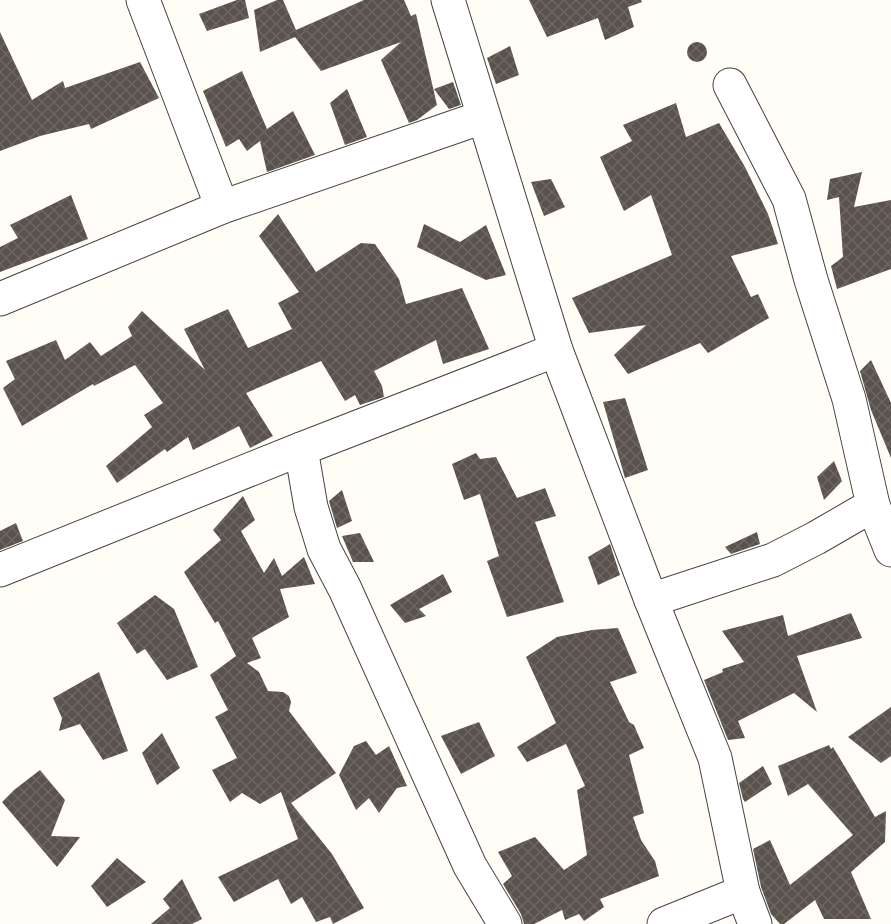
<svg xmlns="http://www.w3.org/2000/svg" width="891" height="924" viewBox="0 0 891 924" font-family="Spectral,serif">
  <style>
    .building { fill: url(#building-cross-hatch) }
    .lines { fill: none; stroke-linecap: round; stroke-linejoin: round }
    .minor-casing { stroke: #444; stroke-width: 35 }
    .minor { stroke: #fff; stroke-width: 33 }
  </style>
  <defs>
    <pattern id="building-cross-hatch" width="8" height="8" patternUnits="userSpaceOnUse" patternTransform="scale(1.5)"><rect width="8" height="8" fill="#5a524d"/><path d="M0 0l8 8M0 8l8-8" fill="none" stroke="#6d6662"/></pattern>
  </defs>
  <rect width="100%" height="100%" fill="#fffdf5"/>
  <g class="building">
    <path d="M237 0H245L249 18 207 31 199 14Z"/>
    <path d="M277 0H283L296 30 364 0H404L411 16 416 14 437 105 417 120 409 123 381 60 401 42 321 71 295 37 260 52 254 10Z"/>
    <path d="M529 0H641L642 2 628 7 634 27 605 40 598 18 547 37Z"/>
    <path d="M0 32 32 100 63 81 65 88 140 62 159 98 91 129 89 124 40 136 0 151Z"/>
    <circle cx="697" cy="52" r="10"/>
    <path d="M510 46 519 75 496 84 487 58Z"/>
    <path d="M242 71 267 129 293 111 315 155 267 172 260 141 247 151 239 139 226 147 203 91Z"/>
    <path d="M453 82 461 105 449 109 434 89Z"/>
    <path d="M347 89 367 137 345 145 330 103Z"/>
    <path d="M676 103 686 137 719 123 745 167 768 214 778 244 731 256 751 297 758 294 769 318 708 353 700 343 628 374 614 355 646 325 589 333 572 298 672 255 651 195 624 211 600 157 632 141 623 125Z"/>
    <path d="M862 172 854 207 891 200V269L837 289 831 266 843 257 839 197 827 200 830 179Z"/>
    <path d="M551 179 565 207 544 216 531 182Z"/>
    <path d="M71 195 88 239 0 272V247L18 238 10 225Z"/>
    <path d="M278 214 316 272 361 243 375 244 399 279 406 304 462 288 489 349 443 364 436 340 374 371 382 386 384 397 360 405 355 395 345 401 321 361 246 393 273 436 250 448 239 426 193 450 188 437 167 452 165 449 117 483 106 466 152 427 144 415 163 403 135 365 94 386 93 384 22 426 3 388 15 379 6 361 56 340 65 360 90 342 101 356 132 336 128 327 142 311 205 370 184 329 228 309 248 348 292 329 278 303 299 292 259 236Z"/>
    <path d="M424 224 460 242 486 225 506 275 486 280 417 247Z"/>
    <path d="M871 360 891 403V458L871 410 860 371Z"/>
    <path d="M625 398 648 470 625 478 603 402Z"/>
    <path d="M476 453 480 459 496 457 517 498 545 488 556 516 535 522 564 602 507 617 487 561 499 556 480 494 464 500 452 464Z"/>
    <path d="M834 461 842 481 824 500 817 477Z"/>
    <path d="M342 490 352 521 337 528 329 501Z"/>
    <path d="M243 496 255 520 241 531 264 573 274 558 282 576 304 557 315 584 280 589 289 617 252 638 261 658 247 663 259 672 268 691 283 692 289 696 291 702 289 711 336 773 291 803 332 854 364 908 333 924 330 917 316 922 302 897 291 904 278 879 234 902 218 877 298 839 281 792 260 804 242 793 230 802 212 770 237 758 215 717 228 710 210 675 236 656 218 621 215 623 184 572 221 540 213 530Z"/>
    <path d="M16 523 23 541 0 550V531Z"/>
    <path d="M757 532 760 544 731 554 725 547Z"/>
    <path d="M360 533 374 562H353L342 536Z"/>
    <path d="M610 544 620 575 598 585 588 557Z"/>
    <path d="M443 574 452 592 419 609 426 616 405 623 390 605Z"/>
    <path d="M155 595 174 609 198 667 167 680 145 649 137 654 117 623Z"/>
    <path d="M851 613 862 638 797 656 817 712 794 693 738 721 745 738 728 740 704 680 723 672 722 669 744 662 722 631 783 615 788 636Z"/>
    <path d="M618 628 637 673 610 682 629 722 634 725 644 748 629 755 644 813 633 817 641 840 655 861 659 876 600 899 604 907 584 921 579 914 565 920 562 910 534 924H524L521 914 503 884 512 876 498 852 535 837 564 870 587 855 577 790 585 786 566 744 527 762 517 747 556 723 526 657 557 637 592 630Z"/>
    <path d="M99 672 128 751 103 760 80 724 59 731 62 718 53 698Z"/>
    <path d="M891 707V756L881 763 848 737Z"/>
    <path d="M479 722 495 756 461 774 441 736Z"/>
    <path d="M162 733 180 768 157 785 142 753Z"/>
    <path d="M366 741 376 755 389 746 407 786 397 788 379 813 369 798 356 810 339 775 354 746Z"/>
    <path d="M829 745 831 749 833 747 875 817 886 811 885 842 851 872 871 919H824L815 900 784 924H780L771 914 761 887 753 849 770 840 790 885 853 835 808 784 788 796 778 766Z"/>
    <path d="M763 766 772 784 745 802 743 799 739 783Z"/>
    <path d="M40 770 65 800 51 836 80 837 57 867 2 802 14 790Z"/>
    <path d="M117 858 146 882 107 907 91 886Z"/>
    <path d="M182 879 202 919 192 924H151L170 908 163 899Z"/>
  </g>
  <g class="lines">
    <defs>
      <g id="minor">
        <path d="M143 0 222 207"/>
        <path d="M448 0 556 350 651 600 715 758 743 892 755 924"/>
        <path d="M730 85 789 199 811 280 849 399 873 505 891 550"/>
        <path d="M0 299 222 207 483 117"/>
        <path d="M301 449 311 507 324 549 345 589 470 866 505 924"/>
        <path d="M0 570 301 449 556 350"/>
        <path d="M651 600 773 560 816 538 873 505"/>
        <path d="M664 924 743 892"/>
      </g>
    </defs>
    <use href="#minor" class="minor-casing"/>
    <use href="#minor" class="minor"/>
  </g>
</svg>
